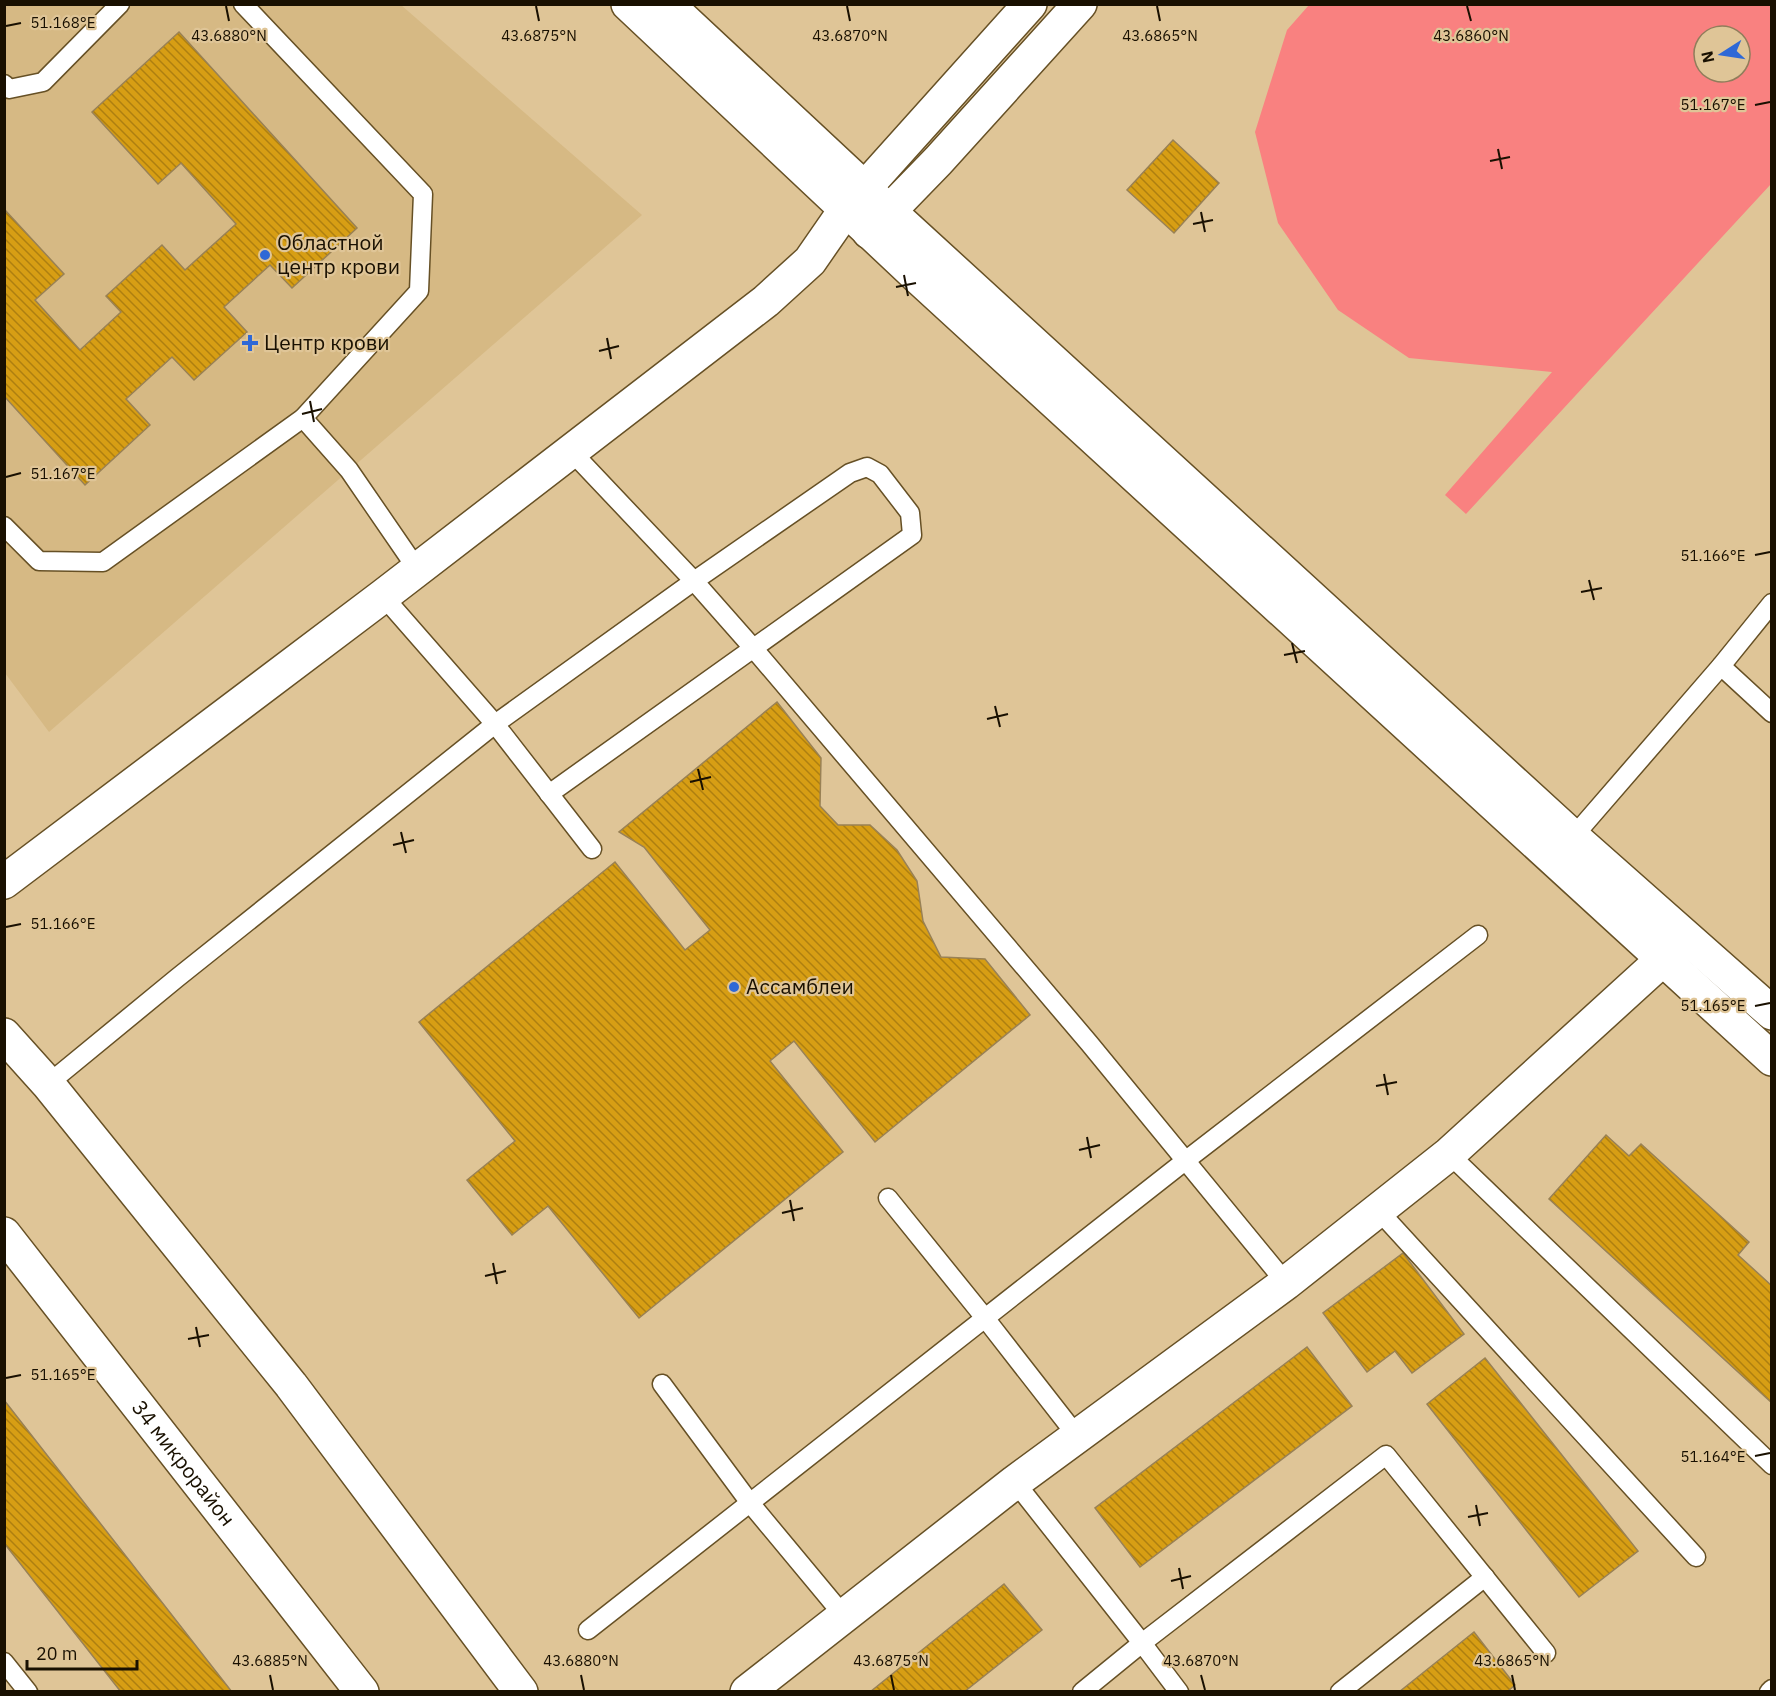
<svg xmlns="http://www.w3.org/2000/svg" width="1776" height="1696" viewBox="0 0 1776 1696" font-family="'IBM Plex Sans',sans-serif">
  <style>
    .built { fill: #d6b984 }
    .pitch { fill: #f98180; fill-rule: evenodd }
    .building { fill: url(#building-back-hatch); stroke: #998155; stroke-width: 1.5 }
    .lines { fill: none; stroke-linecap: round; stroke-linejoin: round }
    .service-casing { stroke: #665025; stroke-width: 21 }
    .minor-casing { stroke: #665025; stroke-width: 36 }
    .tertiary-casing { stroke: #665025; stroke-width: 36 }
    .secondary-casing { stroke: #665025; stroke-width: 36 }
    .service { stroke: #fff; stroke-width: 18 }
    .minor { stroke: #fff; stroke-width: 33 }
    .tertiary { stroke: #fff; stroke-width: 33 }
    .secondary { stroke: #fff; stroke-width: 33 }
    .ticks { fill: none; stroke: #191001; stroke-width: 2 }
    .poi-dot { fill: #2e68d6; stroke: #dfc597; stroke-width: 2 }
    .labels { text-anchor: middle; stroke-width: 4.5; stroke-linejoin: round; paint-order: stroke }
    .poi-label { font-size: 21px; fill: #191001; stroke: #dfc597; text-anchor: start }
    .street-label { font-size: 21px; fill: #191001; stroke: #dfc597 }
    .ticks-label { font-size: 15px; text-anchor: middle; fill: #191001; stroke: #dfc597; stroke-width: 4.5; stroke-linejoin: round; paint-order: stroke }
  </style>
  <defs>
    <pattern id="building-back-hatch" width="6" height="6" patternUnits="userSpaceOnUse" patternTransform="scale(1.5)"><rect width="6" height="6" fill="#d79e14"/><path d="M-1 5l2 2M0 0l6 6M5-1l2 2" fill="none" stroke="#ae7f10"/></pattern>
  </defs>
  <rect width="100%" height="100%" fill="#dfc597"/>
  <path class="built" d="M5 5H401L642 215 49 732 5 673Z"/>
  <path class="pitch" d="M1309 5H1771V184L1466 514 1445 495 1552 372 1409 358 1338 310 1278 223 1255 132 1287 30ZM1704 36H1740V72H1704Z"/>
  <g class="building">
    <path d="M179 32 357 228 292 288 270 265 224 307 247 332 194 380 172 357 126 399 150 425 85 485 4 396V209L64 274 35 300 80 350 121 312 106 296 162 245 185 270 236 224 181 163 158 184 92 112Z"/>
    <path d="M1173 140 1219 183 1174 233 1127 190Z"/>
    <path d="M777 702 821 758 820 806 838 825H870L897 850 917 881 923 921 941 957 985 959 1030 1015 875 1142 794 1041 770 1061 843 1152 639 1318 548 1206 512 1235 467 1180 515 1141 419 1022 615 862 685 950 710 930 644 847 619 832Z"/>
    <path d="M1606 1135 1629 1156 1641 1144 1749 1242 1738 1255 1772 1286V1403L1549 1199Z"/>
    <path d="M1403 1253 1464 1334 1412 1373 1395 1351 1367 1372 1323 1313Z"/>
    <path d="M1307 1347 1352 1406 1140 1567 1095 1508Z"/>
    <path d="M1485 1358 1638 1551 1579 1597 1427 1404Z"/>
    <path d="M4 1400 232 1692H121L4 1543Z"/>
    <path d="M1004 1584 1042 1630 964 1692H870Z"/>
    <path d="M1474 1632 1515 1685 1507 1692H1399Z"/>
  </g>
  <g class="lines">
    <defs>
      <g id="service">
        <path d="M4 84 9 89 43 82 120 4"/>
        <path d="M303 418 349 470 417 569"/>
        <path d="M570 450 694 581 754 649 1089 1043 1286 1283"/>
        <path d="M4 526 39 561 103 562 303 418 419 291 423 194 243 4"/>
        <path d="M383 596 495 724 592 849"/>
        <path d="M1721 666 1772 713"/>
        <path d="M1573 837 1721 666 1772 603"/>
        <path d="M48 1084 177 978 495 724 694 581 850 473 867 467 880 474 910 513 912 535 549 794"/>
        <path d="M1449 1154 1772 1465"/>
        <path d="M888 1198 985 1318 1077 1436"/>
        <path d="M1378 1210 1696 1557"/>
        <path d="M662 1384 750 1503 844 1616"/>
        <path d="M1015 1482 1142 1643 1386 1455 1546 1653"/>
        <path d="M588 1630 1185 1161 1478 935"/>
        <path d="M4 1662 28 1692"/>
        <path d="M1082 1692 1142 1643 1179 1692"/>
        <path d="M1340 1692 1485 1577"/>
        <path d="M1769 1692 1772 1689"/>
      </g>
      <g id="minor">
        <path d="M4 1035 48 1084 291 1385 521 1692"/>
        <path id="s1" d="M4 1234 362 1692"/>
        <path d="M747 1692 1015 1482 1286 1283 1449 1154 1662 960"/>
      </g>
      <g id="tertiary">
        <path d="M869 232 938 161 1080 4"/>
        <path d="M4 882 383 596 766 301 810 261 846 209 1030 4"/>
      </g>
      <g id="secondary">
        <path d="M628 4 921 280 1772 1059"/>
        <path d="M667 4 890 212 1573 837 1772 1013"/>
      </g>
    </defs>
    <use href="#service" class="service-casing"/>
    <use href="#minor" class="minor-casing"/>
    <use href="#tertiary" class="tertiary-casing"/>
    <use href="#secondary" class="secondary-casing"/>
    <use href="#service" class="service"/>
    <use href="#minor" class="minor"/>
    <use href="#tertiary" class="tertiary"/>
    <use href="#secondary" class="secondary"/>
  </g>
  <path class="ticks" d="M226 6 229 21M536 6 539 21M847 6 850 21M1157 6 1160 21M1467 6 1471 21M6 26 21 23M1755 105 1770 102M1498 149 1502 169M1490 161 1510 157M1201 212 1205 232M1193 224 1213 220M904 275 908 296M896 287 916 283M607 338 611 359M599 351 619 346M310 401 314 422M302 414 322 409M6 477 21 473M1755 555 1770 552M1589 580 1594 600M1581 592 1602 588M1292 643 1297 663M1284 655 1305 651M995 706 1000 727M987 719 1008 714M698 769 703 790M690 782 711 777M401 832 406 853M393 845 414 840M6 927 21 924M1755 1006 1770 1003M1384 1074 1388 1095M1376 1086 1397 1082M1087 1137 1091 1158M1079 1150 1100 1145M790 1200 794 1221M782 1213 803 1208M493 1263 497 1284M485 1276 506 1271M196 1327 200 1347M188 1339 209 1335M6 1378 21 1375M1755 1456 1770 1453M1476 1505 1480 1526M1468 1517 1488 1513M1179 1568 1183 1589M1171 1581 1191 1576M270 1675 273 1690M581 1675 584 1690M891 1675 894 1690M1201 1675 1205 1690M1512 1675 1515 1690"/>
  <g class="poi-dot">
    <circle cx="265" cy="255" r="6"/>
    <path d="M247 334h6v6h6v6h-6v6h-6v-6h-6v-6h6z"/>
    <circle cx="734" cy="987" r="6"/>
  </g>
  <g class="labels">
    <g class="poi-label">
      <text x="277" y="250">Областной<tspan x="277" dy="24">центр крови</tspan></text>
      <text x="264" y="350">Центр крови</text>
      <text x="746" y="994">Ассамблеи</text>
    </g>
    <g class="street-label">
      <text dy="7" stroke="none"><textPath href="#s1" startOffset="291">34 микрорайон</textPath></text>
    </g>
  </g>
  <g class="ticks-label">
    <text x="63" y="28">51.168°E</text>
    <text x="229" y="41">43.6880°N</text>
    <text x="539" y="41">43.6875°N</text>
    <text x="850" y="41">43.6870°N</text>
    <text x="1160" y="41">43.6865°N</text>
    <text x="1471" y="41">43.6860°N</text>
    <text x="1713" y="110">51.167°E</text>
    <text x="63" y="479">51.167°E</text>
    <text x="1713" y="561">51.166°E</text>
    <text x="63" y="929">51.166°E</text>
    <text x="1713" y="1011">51.165°E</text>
    <text x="63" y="1380">51.165°E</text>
    <text x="1713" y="1462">51.164°E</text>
    <text x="270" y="1666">43.6885°N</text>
    <text x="581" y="1666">43.6880°N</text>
    <text x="891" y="1666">43.6875°N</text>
    <text x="1201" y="1666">43.6870°N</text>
    <text x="1512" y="1666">43.6865°N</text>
  </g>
  <rect width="1776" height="1696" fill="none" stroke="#191001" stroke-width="12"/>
  <g transform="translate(1722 54) rotate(258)"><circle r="28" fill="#dfc597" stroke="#907d5b" stroke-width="1.5"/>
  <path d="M0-4.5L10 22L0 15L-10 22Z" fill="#2e68d6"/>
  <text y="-9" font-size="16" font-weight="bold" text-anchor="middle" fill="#191001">N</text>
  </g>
  <path d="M27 1660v9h110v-9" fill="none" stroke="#191001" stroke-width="3"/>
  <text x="36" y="1660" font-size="18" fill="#191001" stroke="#dfc597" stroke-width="4.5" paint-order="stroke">20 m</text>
</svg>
